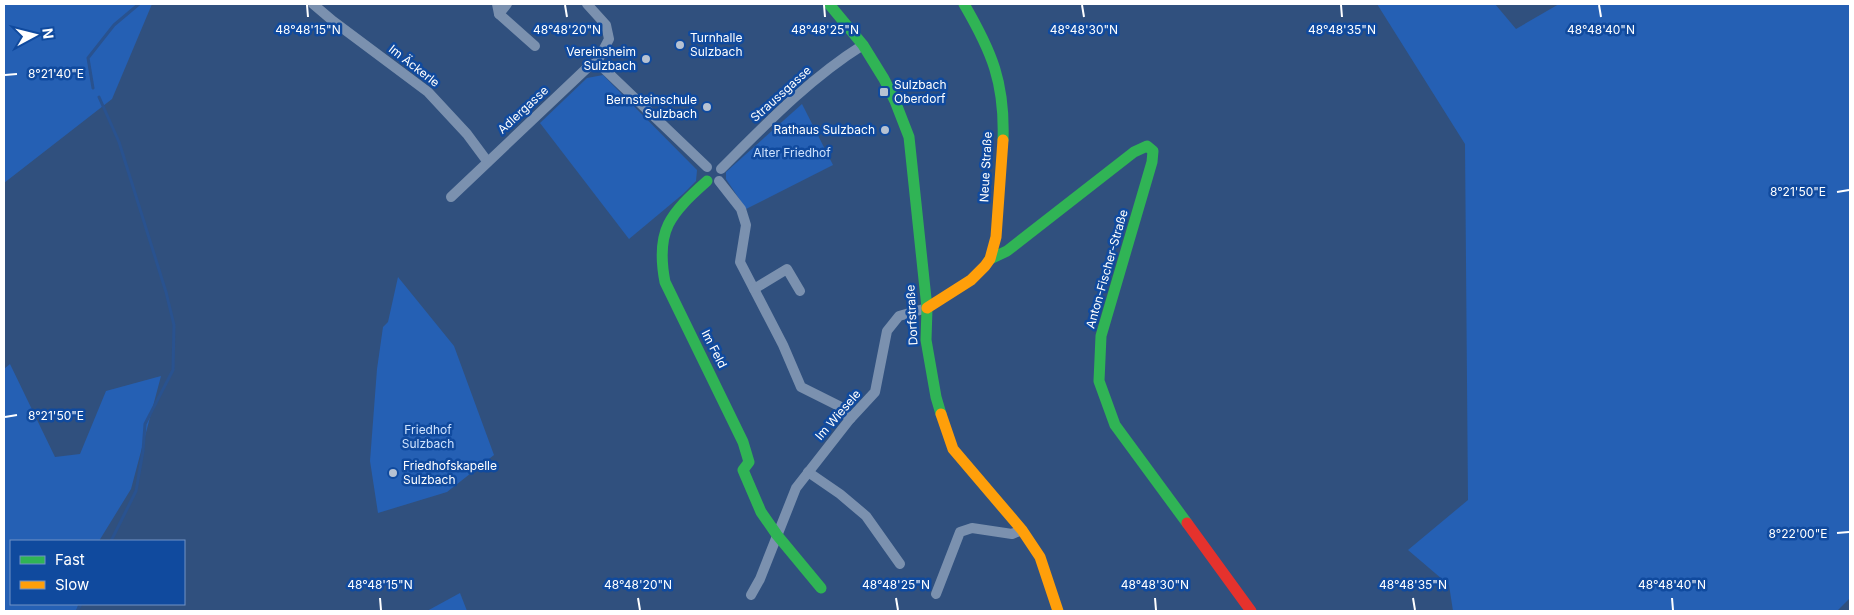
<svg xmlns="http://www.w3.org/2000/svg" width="1854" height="615" viewBox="0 0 1854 615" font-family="Inter,sans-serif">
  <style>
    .green { fill: #2560b4 }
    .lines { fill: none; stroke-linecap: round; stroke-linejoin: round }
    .stream { stroke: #29528f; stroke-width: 3 }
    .street { stroke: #7b91af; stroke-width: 10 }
    .fast { stroke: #30b455; stroke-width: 11 }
    .slow { stroke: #ff9f0a; stroke-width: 11 }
    .jam { stroke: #e5322d; stroke-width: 11 }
    .ticks { fill: none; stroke: #fff; stroke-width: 2 }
    .poi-dot { fill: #b7c2d2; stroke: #104a9e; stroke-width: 2 }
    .labels { text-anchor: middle; stroke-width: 5; stroke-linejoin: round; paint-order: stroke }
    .poi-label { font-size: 12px; fill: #fff; stroke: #104a9e; text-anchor: start }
    .street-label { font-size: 12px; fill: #fff; stroke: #104a9e }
    .park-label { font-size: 12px; fill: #cfe3fe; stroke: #104a9e }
    .ticks-label { font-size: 12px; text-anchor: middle; fill: #fff; stroke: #104a9e; stroke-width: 5; stroke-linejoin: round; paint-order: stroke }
  </style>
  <rect width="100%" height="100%" fill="#30507e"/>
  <g class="green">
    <path d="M4 4H152L112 99 4 183Z"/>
    <path d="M1377 4H1495L1516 29 1559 4H1850V598L1837 611H1453L1449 585 1408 550 1468 500 1465 144Z"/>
    <path d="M603 75 697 170 696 181 683 194 629 239 540 123 587 78Z"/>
    <path d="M802 104 833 165 746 209 726 179V172Z"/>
    <path d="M398 277 454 346 494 455 447 492 378 513 370 461 377 369 383 327 388 322Z"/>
    <path d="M10 364 55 457 80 454 106 391 161 376 131 489 99 541H11V604H78L77 611H4V369Z"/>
    <path d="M460 593 467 611H427Z"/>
  </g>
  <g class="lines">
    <g class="stream">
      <path d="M93 88 88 58 114 25 139 4"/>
      <path d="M99 97 119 142 166 292 174 325 173 370 145 424 143 451 136 491 111 541"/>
      <path d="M77 611 81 604"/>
    </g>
    <g class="street">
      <path d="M313 4 333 21 428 92 467 134 487 161"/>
      <path d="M497 4 499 14 535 46"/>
      <path d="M499 14 507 4"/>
      <path d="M597 62 707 167"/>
      <path d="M721 169C765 125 810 78 863 45"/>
      <path d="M719 181 741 209 746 225 740 262 783 345 801 387 839 406 850 419"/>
      <path d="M451 197 587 68 597 62 609 39 606 25 587 4"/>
      <path d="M754 289 787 269 800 291"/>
      <path d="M808 472 840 494 866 516 900 564"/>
      <path d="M936 594 960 532 972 528 1012 534 1022 530"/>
      <path d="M751 595 760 579 796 488 850 419 875 392 887 331 899 316 927 308"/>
    </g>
    <g class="fast">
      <path d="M829 4 863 45 884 79 895 101 909 137 927 308 926 340 936 397 941 414"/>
      <path d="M964 4C992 52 1005 83 1003 140"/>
      <path d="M707 181C670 214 655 230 665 282L743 442 749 462 743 470 761 512 777 535 821 588"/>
      <path d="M990 259 1007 251 1134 152 1147 146 1153 151 1152 162 1101 336 1099 381 1115 425 1187 523"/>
    </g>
    <g class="slow">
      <path d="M927 308 971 280 985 266 990 259 996 237 1003 140"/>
      <path d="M941 414 953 449 1022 530 1040 557 1058 611"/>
    </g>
    <path class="jam" d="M1187 523 1251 611"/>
  </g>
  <path class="ticks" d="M307 5 308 17M565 5 567 17M824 5 825 17M1082 5 1084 17M1341 5 1342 17M1599 5 1601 17M5 75 17 74M1837 192 1849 190M5 417 17 415M1837 533 1849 532M380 598 381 610M638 598 640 610M896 598 898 610M1155 598 1156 610M1413 598 1415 610M1672 598 1673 610"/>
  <g class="poi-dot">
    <circle cx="680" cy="45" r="5"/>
    <circle cx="646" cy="59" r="5"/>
    <rect x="879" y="87" width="10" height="10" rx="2.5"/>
    <circle cx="707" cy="107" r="5"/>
    <circle cx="885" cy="130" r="5"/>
    <circle cx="393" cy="473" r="5"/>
  </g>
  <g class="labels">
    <g class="poi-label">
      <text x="690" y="42">Turnhalle<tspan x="690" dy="14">Sulzbach</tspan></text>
      <text x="636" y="56" text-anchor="end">Vereinsheim<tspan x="636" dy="14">Sulzbach</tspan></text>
      <text x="894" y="89">Sulzbach<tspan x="894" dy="14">Oberdorf</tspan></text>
      <text x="697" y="104" text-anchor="end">Bernsteinschule<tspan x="697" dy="14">Sulzbach</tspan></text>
      <text x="875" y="134" text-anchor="end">Rathaus Sulzbach</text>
      <text x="403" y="470">Friedhofskapelle<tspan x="403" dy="14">Sulzbach</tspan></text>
    </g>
    <g class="street-label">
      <text transform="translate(414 66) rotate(38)" y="4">Im Äckerle</text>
      <text transform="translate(781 94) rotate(-42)" y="4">Straussgasse</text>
      <text transform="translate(523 110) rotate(-43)" y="4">Adlergasse</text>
      <text transform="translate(986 167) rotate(-87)" y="4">Neue Straße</text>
      <text transform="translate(1107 269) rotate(-74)" y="4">Anton-Fischer-Straße</text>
      <text transform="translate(912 315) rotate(-93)" y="4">Dorfstraße</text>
      <text transform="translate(714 349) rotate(63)" y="4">Im Feld</text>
      <text transform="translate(838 415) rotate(-49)" y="4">Im Wiesele</text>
    </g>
    <g class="park-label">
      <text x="792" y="157">Alter Friedhof</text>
      <text x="428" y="434">Friedhof<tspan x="428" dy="14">Sulzbach</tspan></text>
    </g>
  </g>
  <g class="ticks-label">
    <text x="308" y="34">48°48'15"N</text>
    <text x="567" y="34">48°48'20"N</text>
    <text x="825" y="34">48°48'25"N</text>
    <text x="1084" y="34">48°48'30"N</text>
    <text x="1342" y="34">48°48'35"N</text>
    <text x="1601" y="34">48°48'40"N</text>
    <text x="56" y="78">8°21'40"E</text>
    <text x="1798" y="196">8°21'50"E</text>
    <text x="56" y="420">8°21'50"E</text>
    <text x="1798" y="538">8°22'00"E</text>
    <text x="380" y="589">48°48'15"N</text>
    <text x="638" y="589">48°48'20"N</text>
    <text x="896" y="589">48°48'25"N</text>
    <text x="1155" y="589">48°48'30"N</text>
    <text x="1413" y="589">48°48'35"N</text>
    <text x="1672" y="589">48°48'40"N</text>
  </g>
  <rect width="1854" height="615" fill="none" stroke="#ffffff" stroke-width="10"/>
  <rect x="10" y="540" width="175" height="65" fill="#104a9e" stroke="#7092c5"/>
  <rect x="20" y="556" width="25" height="8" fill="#30b455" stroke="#7092c5"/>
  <text x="55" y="565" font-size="15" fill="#ffffff">Fast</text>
  <rect x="20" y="581" width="25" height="8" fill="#ff9f0a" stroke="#7092c5"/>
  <text x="55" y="590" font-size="15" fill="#ffffff">Slow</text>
  <g transform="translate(35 35) rotate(83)" stroke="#104a9e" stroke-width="4" paint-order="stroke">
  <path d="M0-4L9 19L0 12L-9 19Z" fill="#ffffff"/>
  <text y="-8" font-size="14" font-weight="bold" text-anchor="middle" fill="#ffffff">N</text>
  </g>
</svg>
